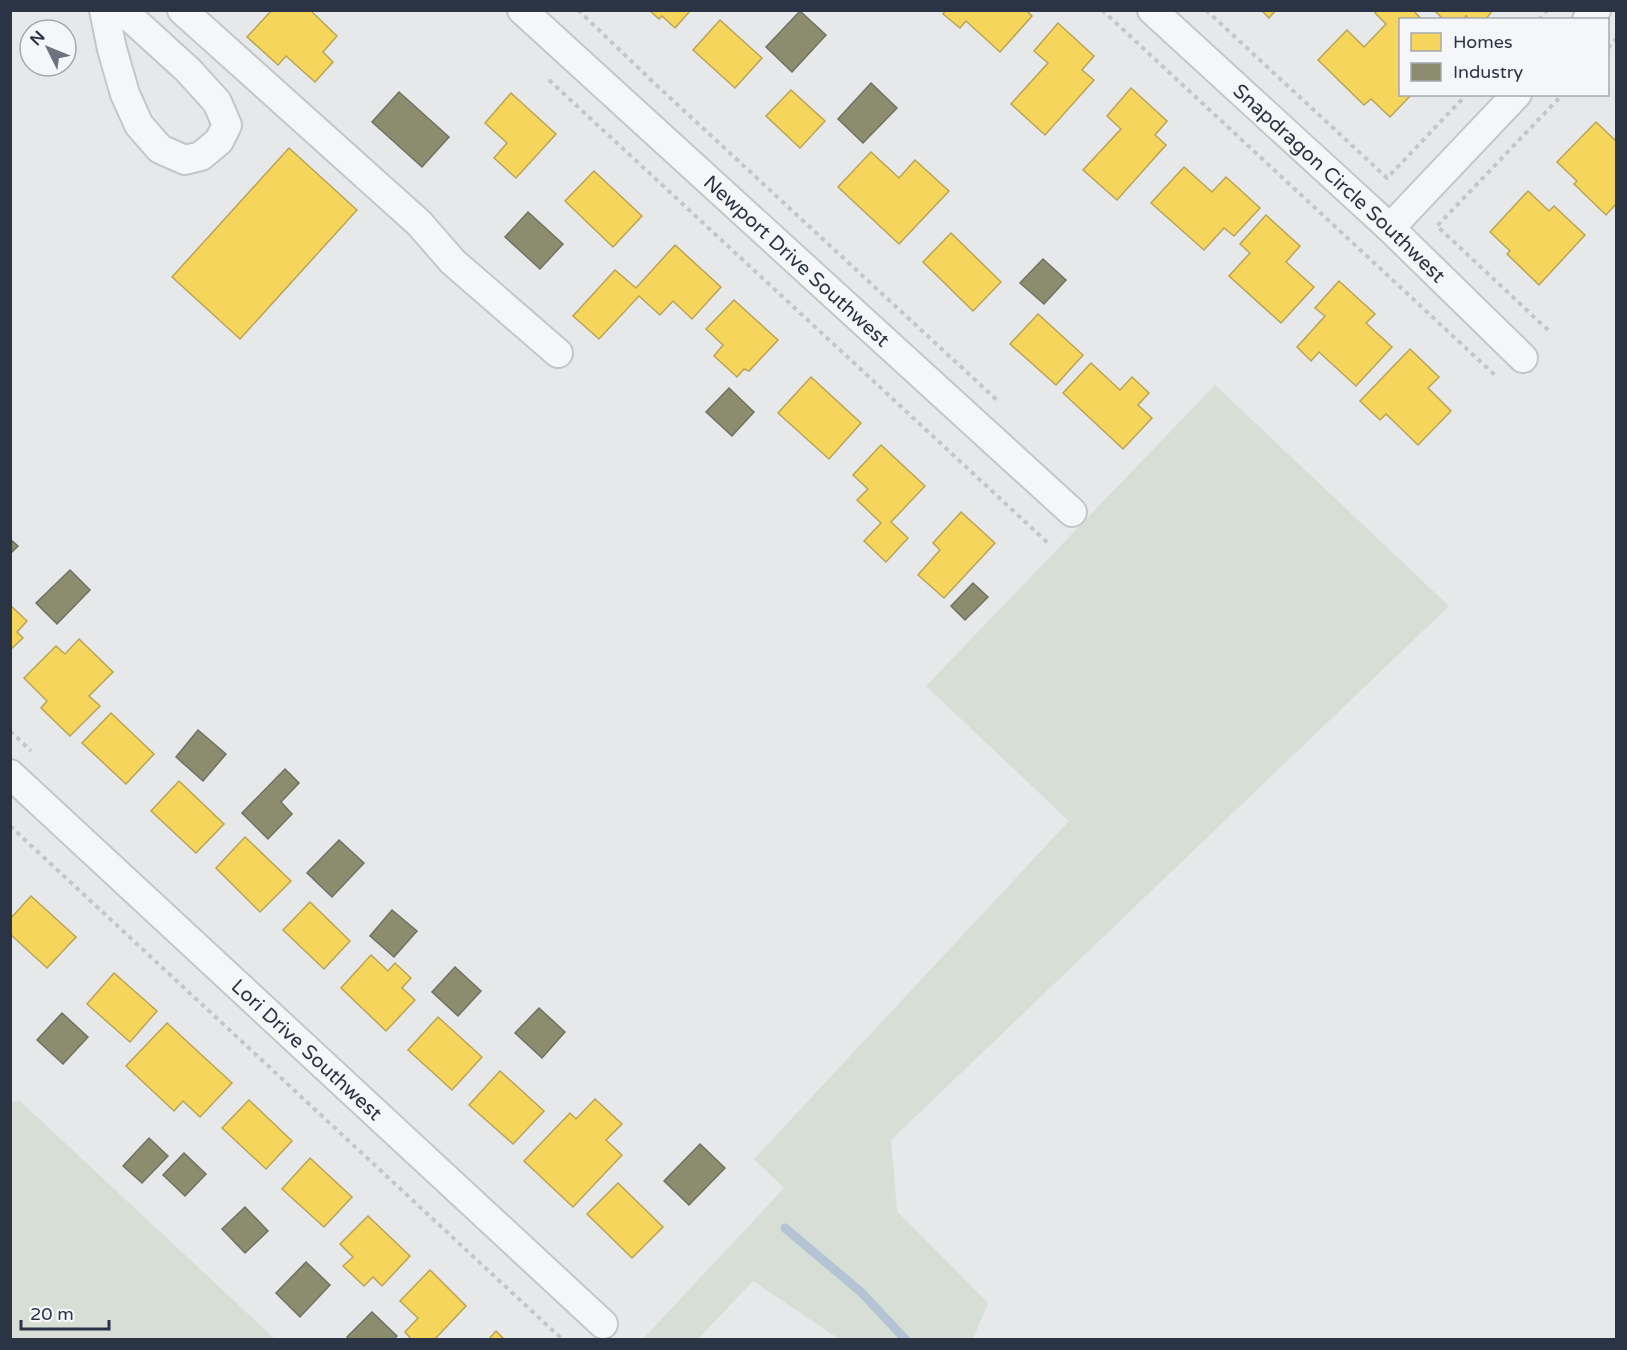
<svg xmlns="http://www.w3.org/2000/svg" width="1627" height="1350" viewBox="0 0 1627 1350" font-family="'Varela Round',sans-serif">
  <style>
    .green { fill: #d6ded6 }
    .homes { fill: #f6d55c; stroke: #b9a555; stroke-width: 1.5 }
    .industry { fill: #8c8c6e; stroke: #6f7262; stroke-width: 1.5 }
    .lines { fill: none; stroke-linecap: round; stroke-linejoin: round }
    .stream { stroke: #b4c4d5; stroke-width: 9 }
    .minor-casing { stroke: #c4c6c8; stroke-width: 32 }
    .path { stroke: #c5c6ca; stroke-width: 4; stroke-dasharray: 4.5 4.5; stroke-linecap: butt }
    .minor { stroke: #f5f6f7; stroke-width: 28 }
    .labels { text-anchor: middle; stroke-width: 6; stroke-linejoin: round; paint-order: stroke }
    .street-label { font-size: 20px; fill: #2b3445; stroke: #f4f6f9 }
  </style>
  <rect width="100%" height="100%" fill="#e6e8ea"/>
  <g class="green">
    <path d="M1215 385 1449 606 891 1140 897 1211 988 1303 973 1339H839L753 1281 698 1339H643L784 1188 754 1159 1069 821 926 686Z"/>
    <path d="M20 1101 275 1339H11L10 1102Z"/>
  </g>
  <g class="homes">
    <path d="M272 10H310L337 36 323 52 333 62 315 82 286 56 278 65 247 37Z"/>
    <path d="M649 10H691L675 28 662 16 659 19Z"/>
    <path d="M946 10H1026L1032 16 1000 52 966 21 960 28 943 14Z"/>
    <path d="M1261 10H1276L1269 18Z"/>
    <path d="M1378 10H1413L1422 20H1400V94H1412L1390 117 1371 99 1364 105 1318 60 1347 30 1364 47 1386 24 1375 13Z"/>
    <path d="M1434 10H1493L1485 20H1470L1466 16 1463 20H1444Z"/>
    <path d="M720 20 762 58 735 88 693 50Z"/>
    <path d="M1058 23 1094 56 1082 70 1094 80 1045 135 1011 104 1048 63 1034 51Z"/>
    <path d="M1131 88 1167 121 1155 135 1166 145 1117 200 1083 170 1121 129 1107 116Z"/>
    <path d="M791 90 825 121 800 148 766 116Z"/>
    <path d="M511 93 556 134 516 178 494 158 507 143 485 123Z"/>
    <path d="M1596 122 1616 141V204L1606 215 1574 184 1577 181 1557 162Z"/>
    <path d="M289 148 357 210 240 339 172 277Z"/>
    <path d="M871 152 899 178 915 160 949 191 899 244 838 187Z"/>
    <path d="M1184 167 1212 192 1226 177 1260 208 1234 236 1224 228 1204 250 1151 203Z"/>
    <path d="M594 171 642 216 613 247 565 201Z"/>
    <path d="M1528 191 1549 211 1554 206 1585 235 1539 285 1507 254 1510 251 1490 232Z"/>
    <path d="M1266 215 1300 246 1286 262 1314 287 1281 323 1229 276 1250 253 1240 244Z"/>
    <path d="M951 233 1001 282 973 311 923 262Z"/>
    <path d="M675 245 721 287 692 319 673 301 660 315 639 296 599 339 573 316 615 270 636 288Z"/>
    <path d="M1339 281 1375 314 1366 323 1392 347 1356 386 1319 352 1311 361 1297 347 1325 316 1315 308Z"/>
    <path d="M734 300 778 340 749 371 744 369 737 377 714 356 723 345 706 329Z"/>
    <path d="M1038 314 1083 355 1056 385 1010 344Z"/>
    <path d="M1410 349 1439 377 1428 388 1451 411 1418 445 1386 414 1380 420 1360 401Z"/>
    <path d="M1091 363 1120 390 1132 377 1149 393 1138 405 1152 418 1123 449 1063 393Z"/>
    <path d="M811 377 861 423 829 459 778 413Z"/>
    <path d="M881 445 925 486 891 522 908 538 886 562 864 541 881 523 857 500 868 489 853 475Z"/>
    <path d="M961 512 995 543 944 598 918 575 940 550 933 543Z"/>
    <path d="M10 605 27 621 17 632 23 638 10 650Z"/>
    <path d="M79 639 113 672 89 696 100 706 70 736 41 708 47 701 24 678 56 646 65 654Z"/>
    <path d="M111 713 154 754 126 784 82 743Z"/>
    <path d="M179 781 224 824 196 853 151 811Z"/>
    <path d="M245 837 291 881 260 912 216 868Z"/>
    <path d="M31 896 76 937 47 968 10 934V919Z"/>
    <path d="M310 902 350 941 324 969 283 930Z"/>
    <path d="M371 955 388 971 395 963 411 978 402 988 415 1000 386 1031 341 988Z"/>
    <path d="M114 973 157 1011 130 1042 87 1004Z"/>
    <path d="M438 1017 482 1057 452 1090 408 1050Z"/>
    <path d="M167 1023 232 1083 200 1117 183 1101 174 1111 126 1066Z"/>
    <path d="M500 1071 544 1111 513 1144 469 1105Z"/>
    <path d="M595 1099 622 1124 606 1140 622 1155 573 1207 524 1161 570 1113 576 1119Z"/>
    <path d="M249 1100 292 1141 266 1169 222 1128Z"/>
    <path d="M310 1158 352 1197 324 1227 282 1189Z"/>
    <path d="M618 1183 663 1227 632 1258 587 1214Z"/>
    <path d="M368 1216 410 1256 382 1286 373 1277 364 1286 343 1266 353 1257 340 1244Z"/>
    <path d="M430 1270 466 1306 434 1340H412L405 1332 418 1318 400 1301Z"/>
    <path d="M496 1331 505 1340H488Z"/>
  </g>
  <g class="industry">
    <path d="M800 11 826 35 792 72 766 47Z"/>
    <path d="M871 83 897 108 863 143 838 119Z"/>
    <path d="M399 92 449 137 422 167 372 122Z"/>
    <path d="M528 212 563 244 540 269 505 237Z"/>
    <path d="M1043 259 1066 280 1044 304 1020 283Z"/>
    <path d="M729 388 754 412 732 436 706 412Z"/>
    <path d="M10 539 18 546 10 554Z"/>
    <path d="M70 570 90 590 57 624 36 603Z"/>
    <path d="M973 583 988 597 965 620 951 606Z"/>
    <path d="M198 730 226 754 203 781 176 757Z"/>
    <path d="M285 769 299 783 281 802 292 814 268 839 242 813Z"/>
    <path d="M339 840 364 863 332 897 307 873Z"/>
    <path d="M392 910 417 931 394 957 370 936Z"/>
    <path d="M455 967 481 991 458 1016 432 992Z"/>
    <path d="M539 1008 565 1032 542 1058 515 1033Z"/>
    <path d="M62 1013 88 1037 63 1064 37 1040Z"/>
    <path d="M149 1138 168 1156 142 1183 123 1166Z"/>
    <path d="M700 1144 725 1168 689 1205 664 1181Z"/>
    <path d="M184 1153 206 1174 185 1196 163 1175Z"/>
    <path d="M245 1207 268 1231 245 1253 222 1229Z"/>
    <path d="M306 1262 330 1285 300 1317 276 1293Z"/>
    <path d="M372 1312 397 1336 393 1340H350L347 1337Z"/>
  </g>
  <g class="lines">
    <path class="stream" d="M785 1228 861 1292 906 1340"/>
    <defs>
      <g id="minor">
        <path d="M104 10 112 49 125 94 139 125 160 149 185 160 201 156 219 141 227 125 217 102 188 70 122 10"/>
        <path d="M182 10 419 223 453 262 558 353"/>
        <path id="s1" d="M522 10 1072 512"/>
        <path id="s2" d="M1152 10 1390 228 1523 358"/>
        <path d="M1587 20 1596 10"/>
        <path d="M1390 228 1517 94"/>
        <path id="s3" d="M10 774 603 1324"/>
      </g>
    </defs>
    <use href="#minor" class="minor-casing"/>
    <g class="path">
      <path d="M578 10 652 81 999 402"/>
      <path d="M1102 10 1497 377"/>
      <path d="M1206 10 1387 178 1467 94"/>
      <path d="M1539 20 1547 10"/>
      <path d="M1608 48 1616 39"/>
      <path d="M549 80 1048 543"/>
      <path d="M1548 330 1437 226 1563 94"/>
      <path d="M10 731 31 751"/>
      <path d="M10 826 563 1340"/>
    </g>
    <use href="#minor" class="minor"/>
  </g>
  <g class="labels">
    <g class="street-label">
      <text dy="7" stroke="none"><textPath href="#s2" startOffset="255">Snapdragon Circle Southwest</textPath></text>
      <text dy="7" stroke="none"><textPath href="#s1" startOffset="372">Newport Drive Southwest</textPath></text>
      <text dy="7" stroke="none"><textPath href="#s3" startOffset="405">Lori Drive Southwest</textPath></text>
    </g>
  </g>
  <rect width="1627" height="1350" fill="none" stroke="#2b3445" stroke-width="24"/>
  <rect x="1399" y="18" width="210" height="78" fill="#f4f6f9" stroke="#a4a8b1" stroke-width="1.5"/>
  <rect x="1411" y="33" width="30" height="18" fill="#f6d55c" stroke="#a4a8b1" stroke-width="1.5"/>
  <text x="1453" y="48" font-size="18" fill="#2b3445">Homes</text>
  <rect x="1411" y="63" width="30" height="18" fill="#8c8c6e" stroke="#a4a8b1" stroke-width="1.5"/>
  <text x="1453" y="78" font-size="18" fill="#2b3445">Industry</text>
  <g transform="translate(48 48) rotate(313)"><circle r="28" fill="#f4f6f9" stroke="#a4a8b1" stroke-width="1.5"/>
  <path d="M0-4.5L10 22L0 15L-10 22Z" fill="#6c737f"/>
  <text y="-9" font-size="16" font-weight="bold" text-anchor="middle" fill="#2b3445">N</text>
  </g>
  <path d="M21 1320v9h88v-9" fill="none" stroke="#2b3445" stroke-width="3"/>
  <text x="30" y="1320" font-size="18" fill="#2b3445" stroke="#f4f6f9" stroke-width="4.5" paint-order="stroke">20 m</text>
</svg>
